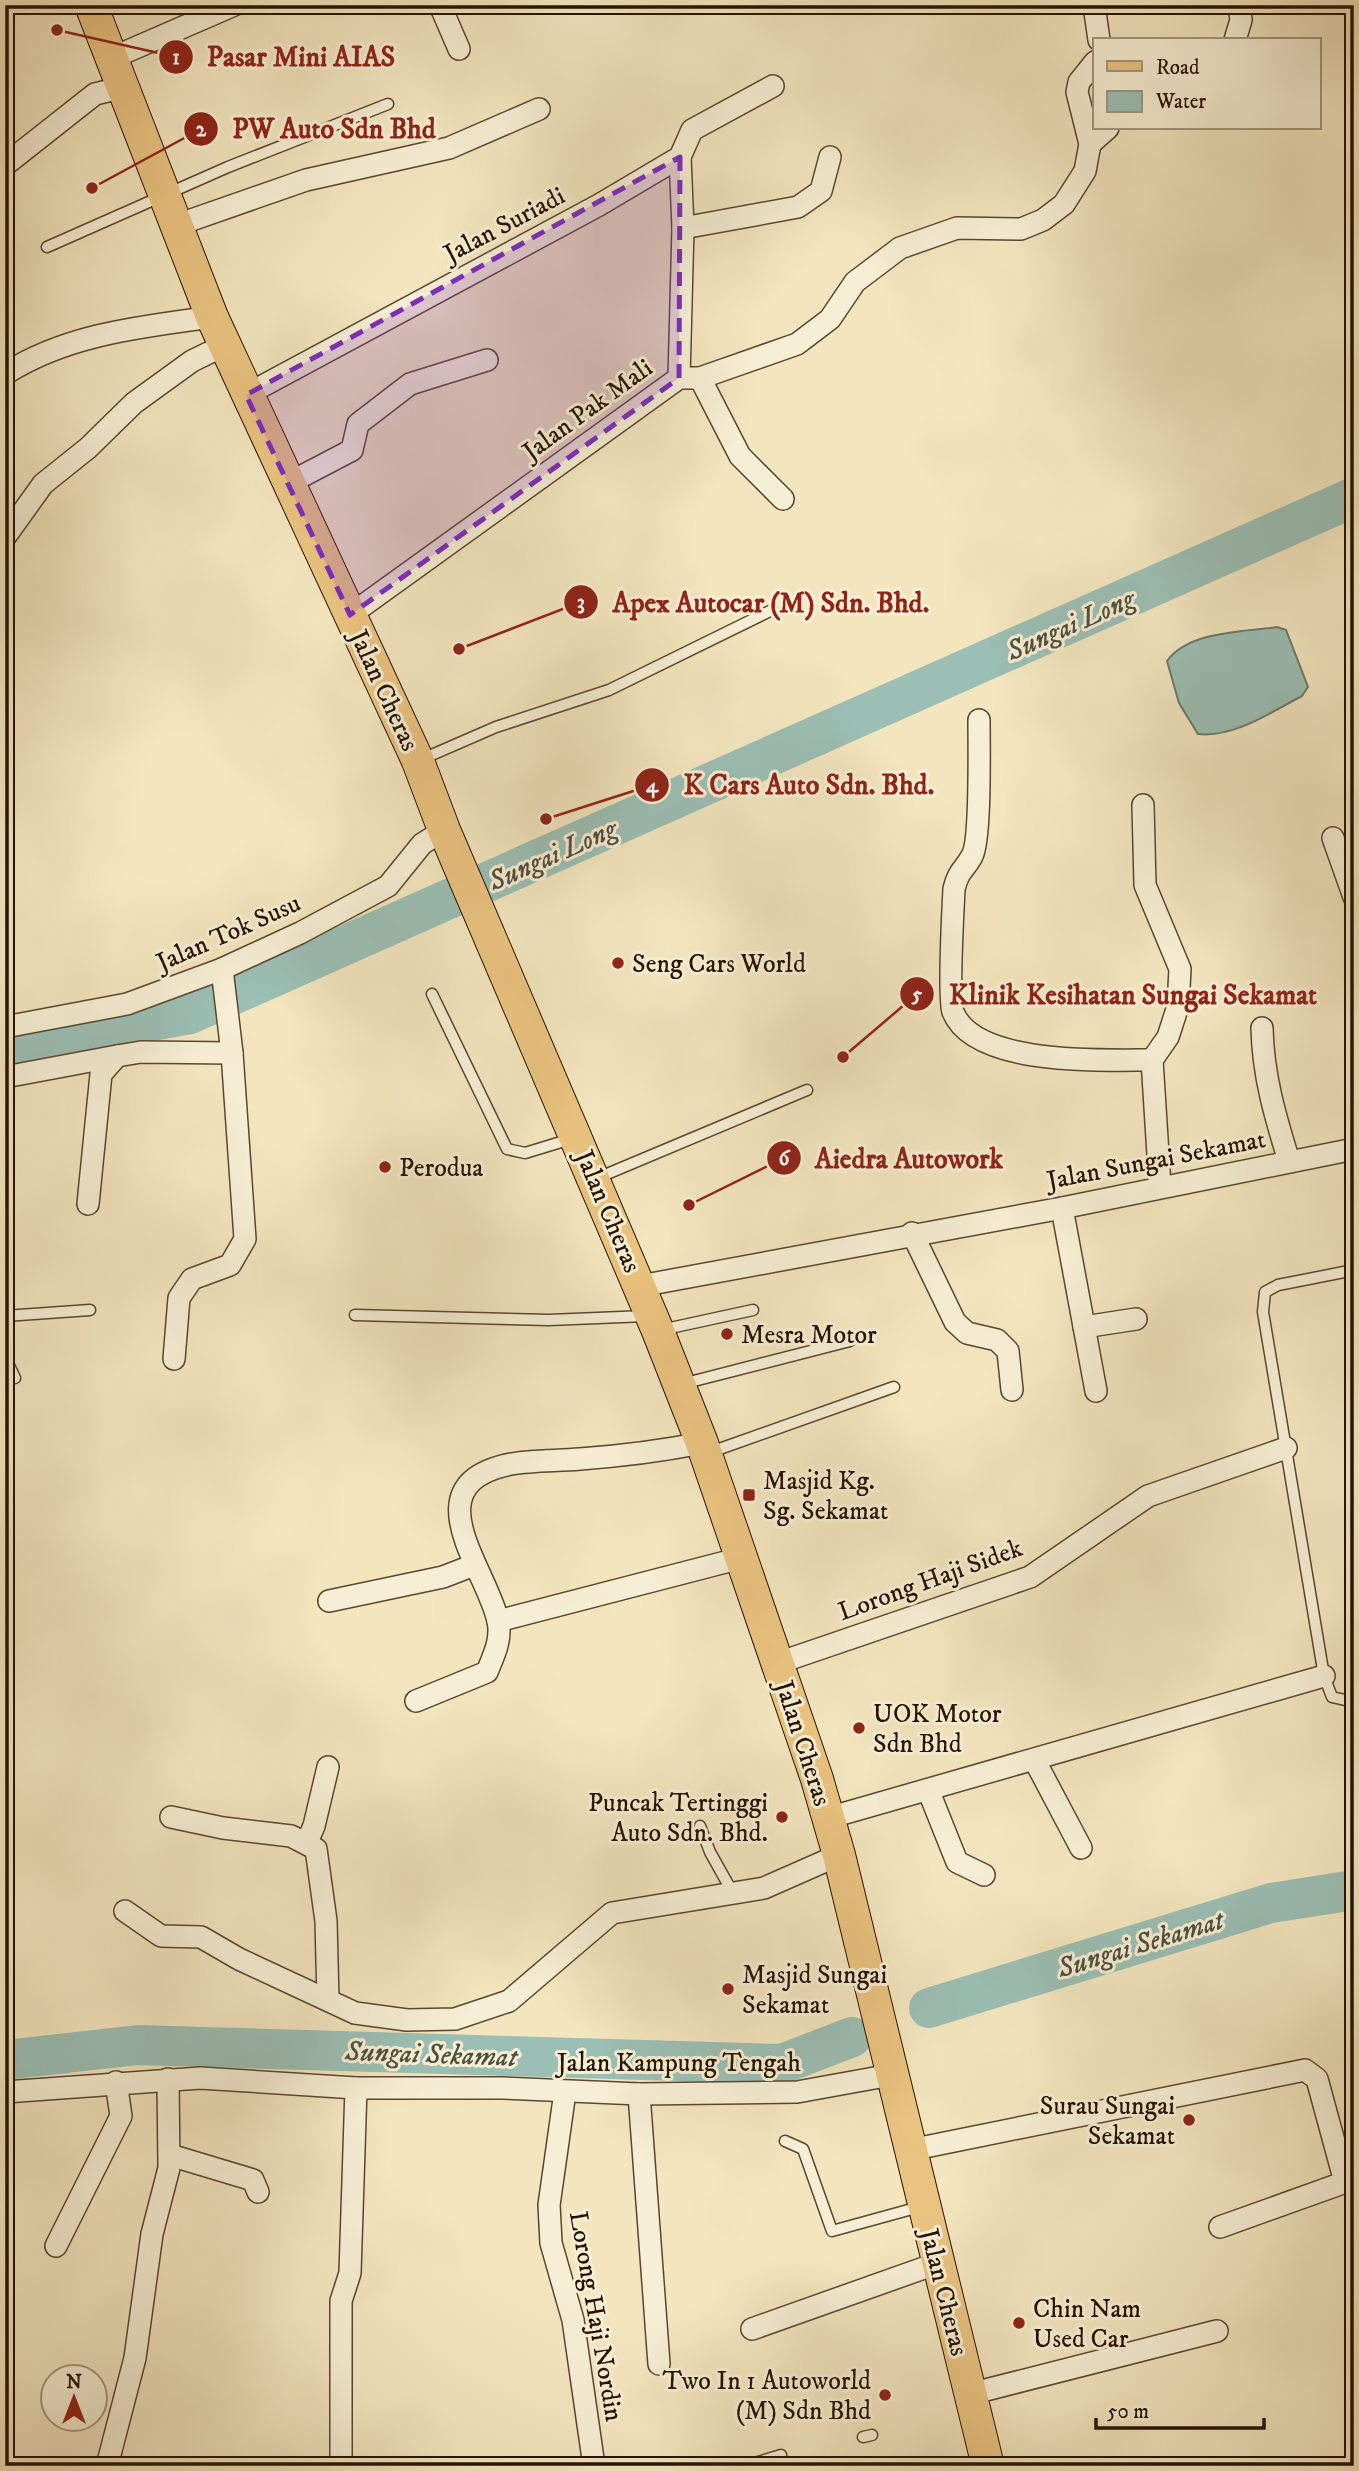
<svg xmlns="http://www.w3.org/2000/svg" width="1359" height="2471" viewBox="0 0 1359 2471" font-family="'IM FELL DW Pica',serif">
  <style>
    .water { fill: #9bbfb5; stroke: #6c7a6d; stroke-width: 2 }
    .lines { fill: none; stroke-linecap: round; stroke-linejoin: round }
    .river { stroke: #9bbfb5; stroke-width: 40 }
    .lane-casing { stroke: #594730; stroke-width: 13 }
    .street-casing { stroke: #594730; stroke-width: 24 }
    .primary-casing { stroke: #261200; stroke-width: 34 }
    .lane { stroke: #f7efd5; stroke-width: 10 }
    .street { stroke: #f7efd5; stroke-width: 21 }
    .primary { stroke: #eac380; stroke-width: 32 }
    .marked { fill: #7b2cbf; fill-opacity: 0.2; stroke: #7b2cbf; stroke-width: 5; stroke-dasharray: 14 9; stroke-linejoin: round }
    .poi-dot { fill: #8f2418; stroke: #f7efd5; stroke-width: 2.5 }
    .labels { text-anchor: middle; stroke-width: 6; stroke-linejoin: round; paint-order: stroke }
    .street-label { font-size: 26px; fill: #261200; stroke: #f7efd5 }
    .poi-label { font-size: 26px; fill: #261200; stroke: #f7efd5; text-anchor: start }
    .water-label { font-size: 28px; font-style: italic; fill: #4f4f3f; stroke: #f7efd5 }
    .leader { fill: none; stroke: #8f2418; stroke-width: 2.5 }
    .callout-dot { fill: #8f2418; stroke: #f7efd5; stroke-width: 2.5 }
    .mark-label { font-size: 21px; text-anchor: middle; font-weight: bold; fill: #fff }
    .callout-label { font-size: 28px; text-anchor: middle; font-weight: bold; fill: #8f2418; stroke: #f7efd5; stroke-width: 6; stroke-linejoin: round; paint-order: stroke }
  </style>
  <rect width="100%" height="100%" fill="#f3e6bf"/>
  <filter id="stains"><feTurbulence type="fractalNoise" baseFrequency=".00286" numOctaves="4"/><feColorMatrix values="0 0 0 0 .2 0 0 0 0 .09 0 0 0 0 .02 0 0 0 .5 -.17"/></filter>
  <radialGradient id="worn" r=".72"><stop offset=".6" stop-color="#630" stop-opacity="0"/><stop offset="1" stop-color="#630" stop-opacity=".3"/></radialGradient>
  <path class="water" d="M1277 627 1286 630 1308 687 1302 696C1271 712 1234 738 1198 734L1179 703 1167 661C1189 631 1242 632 1277 627Z"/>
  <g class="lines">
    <g class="river">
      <path d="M5 1048 190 1014 1354 497"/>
      <path d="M929 2008 1271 1903 1354 1890"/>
      <path d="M5 2060 138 2045 782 2064 852 2037"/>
    </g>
    <defs>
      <g id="lane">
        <path d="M47 247 228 167 388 104"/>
        <path d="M420 760 496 727 609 690 772 610"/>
        <path d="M432 994 507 1149 525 1153 571 1139"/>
        <path d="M595 1179 807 1090"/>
        <path d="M1354 1270 1278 1285 1265 1292 1263 1312 1324 1676 1332 1697 1345 1700 1354 1696"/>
        <path d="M355 1315 549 1320 646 1316"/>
        <path d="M5 1316 90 1310"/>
        <path d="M661 1330 753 1310"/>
        <path d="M5 1357 15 1378"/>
        <path d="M682 1384 850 1341"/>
        <path d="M708 1453 894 1387"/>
        <path d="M700 1826 710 1852 734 1895"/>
        <path d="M785 2141 803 2149 832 2231 923 2206"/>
        <path d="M863 2437 872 2435"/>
        <path d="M745 2466 781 2455"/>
      </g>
      <g id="street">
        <path d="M440 5 459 49"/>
        <path d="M1094 5 1099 40"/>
        <path d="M1235 40 1241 20 1239 5"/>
        <path d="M112 58 234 5"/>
        <path d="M1090 144 1108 128"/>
        <path d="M5 165 95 94 124 87"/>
        <path d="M177 225 306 180 449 148 539 109"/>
        <path d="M683 228 798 207 821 191 830 157"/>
        <path d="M5 374C67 334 141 327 212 317"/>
        <path d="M679 378 683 228 680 157"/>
        <path d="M700 378 740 456 783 499"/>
        <path d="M246 395 599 205 680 157 692 130 773 86"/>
        <path d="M287 484 352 450 358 424 410 384 487 360"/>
        <path d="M5 537 43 484 88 448 134 403 192 361 225 345"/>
        <path d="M350 615 679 378H700L797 344 830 319 855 282 900 248 957 228 1021 229 1043 220 1064 204 1085 171 1090 144 1077 92 1079 82 1095 62"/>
        <path d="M979 720C979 744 981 840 972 856 964 871 959 869 954 889 953 909 948 999 953 1012 975 1066 1102 1060 1152 1060L1160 1186"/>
        <path d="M1143 805 1145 885 1180 969 1178 1006 1168 1037 1152 1060"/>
        <path d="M1333 838 1354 897"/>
        <path d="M5 1027 127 1004 222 969 300 933 388 886 422 844 444 830"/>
        <path d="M1262 1028C1263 1075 1275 1116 1289 1161"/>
        <path d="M5 1077 117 1056"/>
        <path d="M88 1204 101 1074 117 1056 141 1052 232 1053"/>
        <path d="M1062 1208 1096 1391"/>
        <path d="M912 1233 955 1322 967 1333 997 1340 1008 1351 1012 1390"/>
        <path d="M640 1286 1062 1208 1354 1149"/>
        <path d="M1084 1327 1136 1319"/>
        <path d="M174 1359 179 1298 192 1279 230 1265 245 1239 232 1053 222 969"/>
        <path d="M329 1601 443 1577 474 1565"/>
        <path d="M498 1621 741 1558"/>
        <path d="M778 1663 1030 1577 1148 1496 1286 1448"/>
        <path d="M416 1701 487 1672C494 1655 502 1639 498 1621 487 1569 410 1484 511 1464 533 1460 557 1461 580 1459 621 1456 661 1451 702 1443"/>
        <path d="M1035 1761 1081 1848"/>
        <path d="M929 1792 957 1862 984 1875"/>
        <path d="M171 1817 223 1828 291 1836 316 1849 326 1921 328 2000"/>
        <path d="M828 1818 1324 1676"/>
        <path d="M307 1842 314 1826 328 1767"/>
        <path d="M125 1911 161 1936 201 1937 239 1959 355 2013 407 2020 455 2019 509 2001 612 1913 764 1888 839 1855"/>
        <path d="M5 2092 200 2078 356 2088H502L639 2094 797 2092 891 2075"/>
        <path d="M565 2092 549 2205 551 2243 573 2320 594 2466"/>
        <path d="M639 2094 659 2364"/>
        <path d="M910 2150 1305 2070 1317 2079 1345 2182"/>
        <path d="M170 2155 253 2180 258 2192"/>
        <path d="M1220 2227 1354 2179"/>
        <path d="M56 2246 121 2116 116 2082"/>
        <path d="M752 2329 938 2263"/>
        <path d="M970 2394 1217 2331"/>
        <path d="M107 2466 135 2358 152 2234 169 2168 168 2079"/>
        <path d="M341 2466V2301L350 2273 356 2088"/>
      </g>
      <path id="primary" d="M91 5 212 317 418 761 444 830 658 1331 702 1443 817 1779 839 1855 988 2466"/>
    </defs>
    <use href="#lane" class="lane-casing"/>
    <use href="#street" class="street-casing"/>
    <use href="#primary" class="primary-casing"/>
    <use href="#lane" class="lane"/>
    <use href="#street" class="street"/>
    <use href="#primary" class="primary"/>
  </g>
  <path class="marked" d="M680 157 679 378 350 615 246 395Z"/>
  <g class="poi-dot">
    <circle cx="618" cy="963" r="7"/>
    <circle cx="385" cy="1167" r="7"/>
    <circle cx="727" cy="1334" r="7"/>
    <rect x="742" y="1488" width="14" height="14" rx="3.5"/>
    <circle cx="859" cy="1728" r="7"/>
    <circle cx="782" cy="1817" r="7"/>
    <circle cx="728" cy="1989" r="7"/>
    <circle cx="1189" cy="2120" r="7"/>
    <circle cx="1019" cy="2323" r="7"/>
    <circle cx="885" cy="2395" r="7"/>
  </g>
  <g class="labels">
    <g class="street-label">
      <text transform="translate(504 224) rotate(-28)" y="9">Jalan Suriadi</text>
      <text transform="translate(587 409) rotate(-36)" y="9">Jalan Pak Mali</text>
      <text transform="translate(385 690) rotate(65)" y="9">Jalan Cheras</text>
      <text transform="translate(228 932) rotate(-24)" y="9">Jalan Tok Susu</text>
      <text transform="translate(1156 1159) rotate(-11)" y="9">Jalan Sungai Sekamat</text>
      <text transform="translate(609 1211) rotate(67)" y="9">Jalan Cheras</text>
      <text transform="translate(930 1579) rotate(-20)" y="9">Lorong Haji Sidek</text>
      <text transform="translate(804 1743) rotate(72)" y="9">Jalan Cheras</text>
      <text x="679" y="2071">Jalan Kampung Tengah</text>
      <text transform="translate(945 2292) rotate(76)" y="9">Jalan Cheras</text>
      <text transform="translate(597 2316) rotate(80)" y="9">Lorong Haji Nordin</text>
    </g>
    <g class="poi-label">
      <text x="632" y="972">Seng Cars World</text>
      <text x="399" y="1176">Perodua</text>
      <text x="741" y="1343">Mesra Motor</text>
      <text x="763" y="1489">Masjid Kg.<tspan x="763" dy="30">Sg. Sekamat</tspan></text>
      <text x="873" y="1722">UOK Motor<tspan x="873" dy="30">Sdn Bhd</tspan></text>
      <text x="768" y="1811" text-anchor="end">Puncak Tertinggi<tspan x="768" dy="30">Auto Sdn. Bhd.</tspan></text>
      <text x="742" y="1983">Masjid Sungai<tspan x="742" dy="30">Sekamat</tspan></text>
      <text x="1175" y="2114" text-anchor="end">Surau Sungai<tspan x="1175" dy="30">Sekamat</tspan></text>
      <text x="1033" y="2317">Chin Nam<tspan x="1033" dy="30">Used Car</tspan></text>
      <text x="871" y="2389" text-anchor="end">Two In 1 Autoworld<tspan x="871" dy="30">(M) Sdn Bhd</tspan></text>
    </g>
    <g class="water-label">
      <text transform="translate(1070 624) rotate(-24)" y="10">Sungai Long</text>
      <text transform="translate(552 854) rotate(-24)" y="10">Sungai Long</text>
      <text transform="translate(1140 1943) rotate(-17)" y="10">Sungai Sekamat</text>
      <text transform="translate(431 2053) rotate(2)" y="10">Sungai Sekamat</text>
    </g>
  </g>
  <path class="leader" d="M57 30L176 57M92 188L201 129M459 649L581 602M546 819L652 785M843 1057L917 994M689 1205L784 1158"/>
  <g class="callout-dot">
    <circle cx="57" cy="30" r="7"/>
    <circle cx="92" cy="188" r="7"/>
    <circle cx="459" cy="649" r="7"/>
    <circle cx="546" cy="819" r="7"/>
    <circle cx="843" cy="1057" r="7"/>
    <circle cx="689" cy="1205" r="7"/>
    <circle cx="176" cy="57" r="18"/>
    <circle cx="201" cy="129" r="18"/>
    <circle cx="581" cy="602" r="18"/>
    <circle cx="652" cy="785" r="18"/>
    <circle cx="917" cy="994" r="18"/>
    <circle cx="784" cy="1158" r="18"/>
  </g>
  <g class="mark-label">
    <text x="176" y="64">1</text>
    <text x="201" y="136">2</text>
    <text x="581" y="609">3</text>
    <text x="652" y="792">4</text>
    <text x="917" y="1001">5</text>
    <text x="784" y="1165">6</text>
  </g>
  <g class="callout-label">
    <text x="301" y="66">Pasar Mini AIAS</text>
    <text x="334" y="138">PW Auto Sdn Bhd</text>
    <text x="771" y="612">Apex Autocar (M) Sdn. Bhd.</text>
    <text x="809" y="794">K Cars Auto Sdn. Bhd.</text>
    <text x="1133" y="1004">Klinik Kesihatan Sungai Sekamat</text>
    <text x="909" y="1168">Aiedra Autowork</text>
  </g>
  <rect width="1359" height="2471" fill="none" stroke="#f3e6bf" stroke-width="28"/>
  <rect x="7" y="7" width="1345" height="2457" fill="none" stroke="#261200" stroke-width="3.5"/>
  <rect x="14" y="14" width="1331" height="2443" fill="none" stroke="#261200" stroke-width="2"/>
  <rect x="1093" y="38" width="228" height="91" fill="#f7efd5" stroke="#a39780" stroke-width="2"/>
  <rect x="1107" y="61" width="35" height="10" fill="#eac380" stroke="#a39780" stroke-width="2"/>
  <text x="1156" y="74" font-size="21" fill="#261200">Road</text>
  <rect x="1107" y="91" width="35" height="21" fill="#9bbfb5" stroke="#a39780" stroke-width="2"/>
  <text x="1156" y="108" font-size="21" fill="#261200">Water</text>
  <g transform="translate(74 2398)"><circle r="33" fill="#f7efd5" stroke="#a39780" stroke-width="2"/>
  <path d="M0-5L12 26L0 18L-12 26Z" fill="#8f2418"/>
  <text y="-10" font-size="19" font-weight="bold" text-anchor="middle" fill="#261200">N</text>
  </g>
  <path d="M1096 2418v10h168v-10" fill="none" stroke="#261200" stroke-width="3.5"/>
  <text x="1107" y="2418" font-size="21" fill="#261200" stroke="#f7efd5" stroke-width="5" paint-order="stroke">50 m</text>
  <rect width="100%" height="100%" filter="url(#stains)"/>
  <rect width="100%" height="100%" fill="url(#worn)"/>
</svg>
